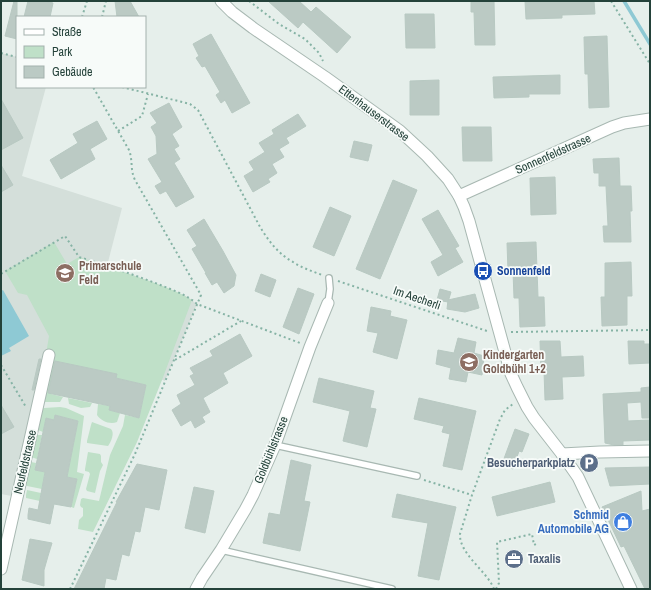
<svg xmlns="http://www.w3.org/2000/svg" width="651" height="590" viewBox="0 0 651 590" font-family="'Archivo Narrow',sans-serif">
  <style>
    .built { fill: #d4dfda }
    .green { fill: #bfe0c8 }
    .water { fill: #8ec9d4 }
    .lines { fill: none; stroke-linecap: round; stroke-linejoin: round }
    .stream { stroke: #8ec9d4; stroke-width: 3.5 }
    .building { fill: #bbcac4; stroke: #b8c9c2 }
    .service-casing { stroke: #a8b8b2; stroke-width: 8 }
    .minor-casing { stroke: #a8b8b2; stroke-width: 13 }
    .path { stroke: #86b3a5; stroke-width: 2; stroke-dasharray: 2 3; stroke-linecap: butt }
    .service { stroke: #fff; stroke-width: 5.5 }
    .minor { stroke: #fff; stroke-width: 11 }
    .labels { text-anchor: middle; stroke-width: 3.5; stroke-linejoin: round; paint-order: stroke }
    .street-label { font-size: 12px; fill: #24423a; stroke: #f7fbf9 }
    .education-label { font-size: 12px; font-weight: bold; fill: #785e54; stroke: #f7fbf9; text-anchor: start }
    .transit-label { font-size: 12px; font-weight: bold; fill: #164399; stroke: #f7fbf9; text-anchor: start }
    .service-label { font-size: 12px; font-weight: bold; fill: #4e5e75; stroke: #f7fbf9; text-anchor: end }
    .shop-label { font-size: 12px; font-weight: bold; fill: #366cbe; stroke: #f7fbf9; text-anchor: end }
  </style>
  <rect width="100%" height="100%" fill="#e6efeb"/>
  <path class="built" d="M1 53 17 57V87H46L22 176 122 208 107 266 184 295 197 304 165 381 72 341 46 354 17 497 1 494Z"/>
  <g class="green">
    <path d="M54 242 67 264 79 257C104 265 130 274 155 283 168 288 181 293 192 300L162 380 137 442 93 532 78 529 79 520 83 516V508L81 507 80 505 81 499 83 498 99 501 110 455 123 426 125 415 139 418 146 385 116 378V374L58 362 51 394 63 397 60 402H42L46 354 49 336 27 295 18 293 5 271Z"/>
    <path d="M68 398 92 403 90 407 81 408 69 404Z"/>
    <path d="M98 404 110 406 109 410 120 413 117 422C110 425 101 421 97 415Z"/>
    <path d="M60 407 66 408 84 416 77 472 84 474 74 508 71 507 77 479 67 477 78 421 55 415 54 420 46 418 43 432 38 430 42 409 44 408Z"/>
    <path d="M92 422 111 429C115 433 111 442 108 446L87 443V441L91 425Z"/>
    <path d="M38 435H42L37 459 31 457 35 436Z"/>
    <path d="M88 452 100 454 101 456V462L103 465 100 471 95 493 87 491 86 489 90 474 89 472 85 471V469Z"/>
    <path d="M31 462 36 463 35 470 45 472 42 489 27 486 25 485 30 463Z"/>
    <path d="M27 490 41 493 40 501 26 498V495Z"/>
  </g>
  <path class="water" d="M3 290 29 336 9 348 11 351 1 356V291Z"/>
  <g class="lines">
    <path class="stream" d="M624 1 650 44"/>
  </g>
  <g class="building">
    <path d="M14 1H17V39L5 36Z"/>
    <path d="M28 1H45L53 3 50 17H24Z"/>
    <path d="M115 1H130L139 17H117Z"/>
    <path d="M268 1H299L311 12 316 7 351 37 337 53 303 22 298 28Z"/>
    <path d="M471 1H494L495 45H475L474 12H471Z"/>
    <path d="M525 1H594L595 14 562 15V18L526 19Z"/>
    <path d="M405 14H434L435 48H406Z"/>
    <path d="M211 34 250 103 232 113 225 100 221 103 216 95 220 92 205 66 202 67 196 58 199 56 193 44Z"/>
    <path d="M607 36 609 107 589 108 588 74H585L584 37Z"/>
    <path d="M560 75V94H529V97L494 98 493 77Z"/>
    <path d="M439 80V115H410V81Z"/>
    <path d="M1 99 23 138 1 150Z"/>
    <path d="M169 103 182 127 172 134 179 146 174 149 180 159 174 163 194 197 176 207 166 191 160 194 155 186 162 182 148 159 157 154 156 136 151 127 157 123 150 113Z"/>
    <path d="M298 114 306 126 286 138 289 143 279 149 284 157 272 164 277 173 268 179 270 182 253 192 244 176 254 170 249 162 265 152 259 143 274 134 272 130Z"/>
    <path d="M97 121 107 139 90 149 95 159 61 179 50 160 78 143 73 134Z"/>
    <path d="M462 127H491L492 161H463Z"/>
    <path d="M354 141 372 145 368 161 350 157Z"/>
    <path d="M619 158 620 186H631L632 211H630L631 242H604L603 226H608L606 186H599V173H594L593 159Z"/>
    <path d="M1 165 13 185 1 192Z"/>
    <path d="M555 177 556 214 531 215 530 178Z"/>
    <path d="M393 180 417 190 380 279 356 269Z"/>
    <path d="M330 207 351 216 334 256 313 247Z"/>
    <path d="M438 210 459 246 455 248 463 262 438 276 431 262 443 255 422 219Z"/>
    <path d="M204 219 223 251 236 275 234 286 224 293 217 282 212 285 205 273H206L192 249 197 246 187 230Z"/>
    <path d="M536 242 538 297H544L545 326 520 327 519 298H514L513 271H508L507 243Z"/>
    <path d="M631 262 632 296H627V325L602 326 601 297H605V263Z"/>
    <path d="M261 274 276 280 270 297 255 291Z"/>
    <path d="M298 288 314 294 299 334 283 327Z"/>
    <path d="M440 289 451 292 448 302 437 300Z"/>
    <path d="M475 294 479 308 465 312 447 309 448 300Z"/>
    <path d="M371 307 391 311 390 316 407 320 397 359 373 352 378 333 367 331Z"/>
    <path d="M240 334 252 356 223 373 228 383 203 398 210 412 202 417 205 422 195 428 191 420 181 426 172 410 181 404 177 395 195 385 190 376 194 374 190 368 213 356 210 351Z"/>
    <path d="M458 338 476 342 474 353 484 356 482 375 468 372 466 382 449 379 451 368 436 364 438 350 454 353Z"/>
    <path d="M540 341H560L561 357 583 356 584 376 562 377 563 399 545 400 544 371H541Z"/>
    <path d="M628 341H644V344H650V363L629 364Z"/>
    <path d="M39 359H41L34 390H32Z"/>
    <path d="M55 361 117 374 116 378 146 385 139 418 109 410 110 406 48 393Z"/>
    <path d="M319 378 374 391 370 408 376 409 367 447 343 441 350 411 313 402Z"/>
    <path d="M650 387V418H642L641 402 627 403 628 421 650 420V440L623 441V445H614L605 443 603 394 641 392V388Z"/>
    <path d="M419 398 476 411 462 470 443 466 450 434 442 432 444 426 414 419Z"/>
    <path d="M1 405 14 427 1 434Z"/>
    <path d="M55 415 78 421 67 477 77 479 71 507 54 504 50 524 28 519V515L29 508 38 510 45 472 35 470 46 418 54 420Z"/>
    <path d="M515 429 529 434 522 452 519 451 513 469 502 464Z"/>
    <path d="M291 460 311 465 304 501 310 502 300 551 263 543 269 513 280 515Z"/>
    <path d="M137 464 167 470 159 510 145 507 140 532 135 531 129 556 122 554 116 580 106 578 104 589H74L117 502H116Z"/>
    <path d="M650 467V484L610 486 605 468Z"/>
    <path d="M550 482 555 502 497 516 492 497Z"/>
    <path d="M194 487 214 491 205 533 185 528Z"/>
    <path d="M641 491 642 511 650 509V589H645L624 546 621 547 602 507Z"/>
    <path d="M397 494 456 507 439 580 418 576 428 523 392 517Z"/>
    <path d="M30 539 52 543 48 556 44 570V586L22 580Z"/>
  </g>
  <g class="lines">
    <defs>
      <g id="service">
        <path d="M328 303 330 289 329 278"/>
        <path d="M275 445 417 476"/>
        <path d="M221 550 392 589"/>
      </g>
      <g id="minor">
        <path d="M221 1 232 12 253 28 325 77 400 131 427 156 448 179 459 196 464 207 469 221 511 374 517 387 527 407 534 418 562 454 578 477 631 589"/>
        <path d="M459 196 612 127 624 123 650 119"/>
        <path d="M562 454 600 452 650 451"/>
        <path d="M1 569 49 355"/>
        <path d="M196 589 202 578 221 550 245 510 253 495 275 445 310 347 328 303"/>
      </g>
    </defs>
    <use href="#service" class="service-casing"/>
    <use href="#minor" class="minor-casing"/>
    <g class="path">
      <path d="M249 1 279 24 305 39 319 53 323 61"/>
      <path d="M611 1 650 64"/>
      <path d="M82 17 87 1"/>
      <path d="M102 17 106 1"/>
      <path d="M1 53 17 57"/>
      <path d="M122 87 190 104 198 110 259 225C267 239 278 254 293 262 302 268 312 271 322 275"/>
      <path d="M118 131 142 116 148 94"/>
      <path d="M1 274 65 236 79 257C105 265 132 274 158 284 172 290 186 294 197 304L300 343"/>
      <path d="M338 281 487 331"/>
      <path d="M511 332 650 330"/>
      <path d="M175 360 241 321"/>
      <path d="M1 365 26 407"/>
      <path d="M424 480 472 495"/>
      <path d="M70 589 135 454 201 295 135 180C130 170 133 160 129 150L93 87"/>
      <path d="M494 589C487 571 459 554 460 534L472 495 500 419 505 410 513 404"/>
      <path d="M496 589 499 583 497 542 532 534 534 545 538 543"/>
    </g>
    <use href="#service" class="service"/>
    <use href="#minor" class="minor"/>
  </g>
  <defs>
    <symbol id="bus-disc" viewBox="-11 -11 22 22"><circle r="9.5" fill="#1a4fb4" stroke="#f7fbf9"/><path d="M-5-6H5V4H4V6H2V4H-2V6H-4V4H-5ZM-3.5-4V0h7V-4ZM-3.5 1.2v1.5H-2V1.2ZM2 1.2v1.5H3.5V1.2Z" fill="#fff"/></symbol>
    <symbol id="school-disc" viewBox="-11 -11 22 22"><circle r="9.5" fill="#8d6e63" stroke="#f7fbf9"/><path d="M0-5L7-2L0 1L-7-2ZM-4 1L0 2.5L4 1V4Q0 6-4 4Z" fill="#fff"/></symbol>
    <symbol id="parking-disc" viewBox="-11 -11 22 22"><circle r="9.5" fill="#5c6f8a" stroke="#f7fbf9"/><path d="M-3.5-5.5H1a3.5 3.5 0 0 1 0 7H-1V5.5H-3.5ZM-1-3.4V-.6H.8a1.4 1.4 0 0 0 0-2.8Z" fill="#fff"/></symbol>
    <symbol id="shop-disc" viewBox="-11 -11 22 22"><circle r="9.5" fill="#3f7fe0" stroke="#f7fbf9"/><path d="M-5-2.5h2.3a2.7 3.5 0 0 1 5.4 0H5L5.5 6h-11ZM-1.5-2.5h3a1.5 2.3 0 0 0-3 0Z" fill="#fff"/></symbol>
    <symbol id="office-disc" viewBox="-11 -11 22 22"><circle r="9.5" fill="#5c6f8a" stroke="#f7fbf9"/><path d="M-6-3h4V-5.5h4V-3h4V5H-6ZM-1-4.5V-3h2v-1.5ZM-6 0V1H6V0Z" fill="#fff"/></symbol>
  </defs>
  <g fill-rule="evenodd">
    <use href="#bus-disc" x="472" y="260" width="22" height="22"/>
    <use href="#school-disc" x="54" y="262" width="22" height="22"/>
    <use href="#school-disc" x="458" y="351" width="22" height="22"/>
    <use href="#parking-disc" x="578" y="452" width="22" height="22"/>
    <use href="#shop-disc" x="612" y="511" width="22" height="22"/>
    <use href="#office-disc" x="503" y="548" width="22" height="22"/>
  </g>
  <g class="labels">
    <g class="street-label">
      <text transform="translate(374 113) rotate(37)" y="4">Ettenhauserstrasse</text>
      <text transform="translate(553 154) rotate(-24)" y="4">Sonnenfeldstrasse</text>
      <text transform="translate(417 298) rotate(19)" y="4">Im Aecherli</text>
      <text transform="translate(271 450) rotate(-68)" y="4">Goldbühlstrasse</text>
      <text transform="translate(25 462) rotate(-77)" y="4">Neufeldstrasse</text>
    </g>
    <g class="education-label">
      <text x="79" y="270">Primarschule<tspan x="79" dy="14">Feld</tspan></text>
      <text x="483" y="359">Kindergarten<tspan x="483" dy="14">Goldbühl 1+2</tspan></text>
    </g>
    <g class="transit-label">
      <text x="497" y="275">Sonnenfeld</text>
    </g>
    <g class="service-label">
      <text x="575" y="467">Besucherparkplatz</text>
      <text x="528" y="563" text-anchor="start">Taxalis</text>
    </g>
    <g class="shop-label">
      <text x="609" y="519">Schmid<tspan x="609" dy="14">Automobile AG</tspan></text>
    </g>
  </g>
  <rect width="651" height="590" fill="none" stroke="#24423a" stroke-width="4"/>
  <rect x="16" y="16" width="130" height="72" fill="#f7fbf9" stroke="#a3b1ad"/>
  <rect x="24" y="29" width="20" height="6" fill="#ffffff" stroke="#a3b1ad"/>
  <text x="52" y="36" font-size="12" fill="#24423a">Straße</text>
  <rect x="24" y="46" width="20" height="12" fill="#bfe0c8" stroke="#a3b1ad"/>
  <text x="52" y="56" font-size="12" fill="#24423a">Park</text>
  <rect x="24" y="66" width="20" height="12" fill="#bbcac4" stroke="#a3b1ad"/>
  <text x="52" y="76" font-size="12" fill="#24423a">Gebäude</text>
</svg>
